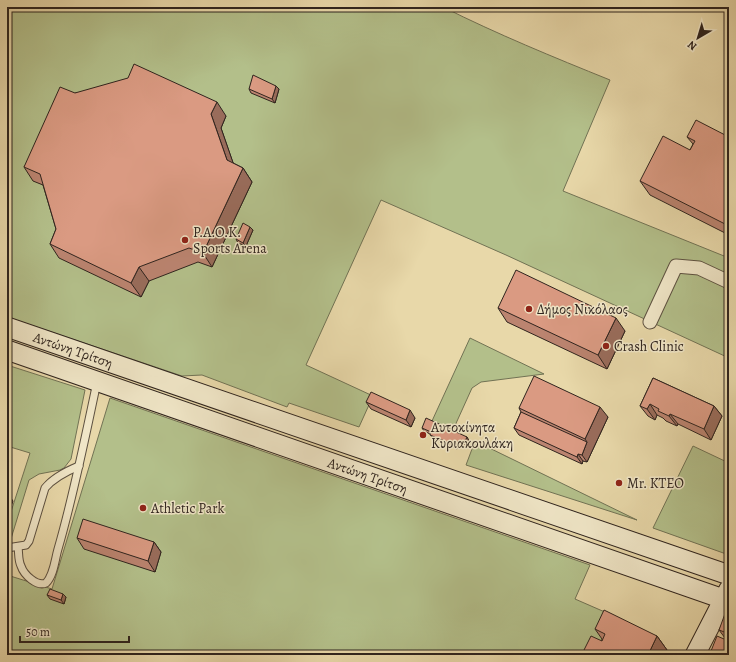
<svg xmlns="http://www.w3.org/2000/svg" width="736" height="662" viewBox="0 0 736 662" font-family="Alegreya,serif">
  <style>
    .green { fill: #b3bf8a; stroke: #717254 }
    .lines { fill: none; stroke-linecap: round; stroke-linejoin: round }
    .lane-casing { stroke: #5d5141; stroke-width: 9 }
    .street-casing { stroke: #5d5141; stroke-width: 15 }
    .secondary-casing { stroke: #2f241e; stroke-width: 21 }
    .lane { stroke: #f0e6c7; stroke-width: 7 }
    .street { stroke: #f0e6c7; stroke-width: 13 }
    .secondary { stroke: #f0e6c7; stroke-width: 19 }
    .wall { fill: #bb8470; stroke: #2f241e }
    .shaded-wall { fill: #996c5b; stroke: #2f241e }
    .building { fill: #da9a82; stroke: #2f241e }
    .poi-dot { fill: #8f2418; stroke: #f0e6c7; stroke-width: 1.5 }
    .labels { text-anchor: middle; stroke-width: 3; stroke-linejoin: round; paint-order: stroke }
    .poi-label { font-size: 14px; fill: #2f241e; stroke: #f0e6c7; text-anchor: start }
    .street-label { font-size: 14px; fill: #2f241e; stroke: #f0e6c7 }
  </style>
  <rect width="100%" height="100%" fill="#e8d8a9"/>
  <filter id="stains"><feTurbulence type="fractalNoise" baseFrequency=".005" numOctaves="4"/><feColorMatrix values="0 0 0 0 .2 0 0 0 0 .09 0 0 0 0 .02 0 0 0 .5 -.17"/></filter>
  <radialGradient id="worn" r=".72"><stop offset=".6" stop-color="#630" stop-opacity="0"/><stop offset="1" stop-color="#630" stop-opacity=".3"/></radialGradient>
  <g class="green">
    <path d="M7 7H443C497 34 553 57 610 80L563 191 729 258V358L506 255 381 200 306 365 373 396 359 427 289 403 287 407 202 375 182 376 7 317Z"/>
    <path d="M470 338 544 374 481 382 472 388 453 430 432 421Z"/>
    <path d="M7 365 85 390 71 459 64 468 60 470 39 474 29 480 10 542 7 543V524L30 453 7 446Z"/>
    <path d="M110 398 590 565 575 599 614 616 594 655H7V575L52 589Z"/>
    <path d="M475 441 637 520 466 465Z"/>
    <path d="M693 446 729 463V555L653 528Z"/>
  </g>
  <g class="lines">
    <defs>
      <g id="lane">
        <path d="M18 547C19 553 18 560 21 566 24 575 37 587 46 583 54 575 55 559 58 549 74 494 85 438 97 382"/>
        <path d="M7 548 26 545 29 541 45 488C54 477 67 471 79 466"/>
      </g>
      <path id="street" d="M650 322 676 266 699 268 729 282"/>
      <g id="secondary">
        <path id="s1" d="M7 327 729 575"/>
        <path id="s2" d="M7 350 729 601"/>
        <path d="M695 655 729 589"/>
      </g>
    </defs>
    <use href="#lane" class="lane-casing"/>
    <use href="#street" class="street-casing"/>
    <use href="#secondary" class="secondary-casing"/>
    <use href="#lane" class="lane"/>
    <use href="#street" class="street"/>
    <use href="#secondary" class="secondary"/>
  </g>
  <g class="wall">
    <path d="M276 86 279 89 275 103 251 93 249 89Z"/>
    <path d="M75 93 226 116 221 128 233 163 243 168 252 182 212 267 198 262 149 281 141 297 59 258 50 244 56 229 43 185 33 181 24 167Z"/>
    <path d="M687 137H729V235L650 195 640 181 690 150 693 144Z"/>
    <path d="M253 230 246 246 238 243 236 239Z"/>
    <path d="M498 308 625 331 607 369 507 322Z"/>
    <path d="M653 378 714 406 722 416 711 440 678 424 677 426 666 421 663 418 657 415 655 420 648 416 640 406Z"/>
    <path d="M366 402 415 418 411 427 371 409Z"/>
    <path d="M519 408 608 417 587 462 583 461 582 464 519 435 514 428 521 412Z"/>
    <path d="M422 428 467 437 469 441 466 448 458 445 457 449 433 438 430 434 424 431Z"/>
    <path d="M77 538 154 542 161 552 155 572 84 549Z"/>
    <path d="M63 594 66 597 64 604 50 599 47 595Z"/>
    <path d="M729 612V655H714L711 651 724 639 725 638 719 630Z"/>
    <path d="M595 629 657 636 667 650 664 655H583L582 654 602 641V639Z"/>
  </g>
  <g class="shaded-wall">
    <path d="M276 86 279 89 275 103 272 99Z"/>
    <path d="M217 102 226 116 221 128 237 174 227 160 211 114Z"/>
    <path d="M243 168 252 182 212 267 203 253Z"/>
    <path d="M250 227 253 230 246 246 243 243Z"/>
    <path d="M139 267 149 281 141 297 131 283Z"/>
    <path d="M616 318 625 331 607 369 598 355Z"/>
    <path d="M650 404 657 415 655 420 647 409Z"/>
    <path d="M714 406 722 416 711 440 704 429Z"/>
    <path d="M600 407 608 417 587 462 582 455 587 442 585 439Z"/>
    <path d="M410 410 415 418 411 427 406 420Z"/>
    <path d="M670 414 678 424 677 426 669 416Z"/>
    <path d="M467 437 469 441 466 448 463 445Z"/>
    <path d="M456 441 458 445 457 449 454 445Z"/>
    <path d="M578 454 583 461 582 464 577 457Z"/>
    <path d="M8 494 13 501 7 517V496Z"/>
    <path d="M154 542 161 552 155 572 148 561Z"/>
    <path d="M63 594 66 597 64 604 61 600Z"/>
    <path d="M657 636 667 650 664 655H648Z"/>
  </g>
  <g class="building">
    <path d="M134 64 217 102 211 114 227 160 243 168 203 253 189 248 139 267 131 283 50 244 56 229 40 174 24 167 60 87 75 93 128 78Z"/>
    <path d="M253 75 276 86 272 99 249 89Z"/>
    <path d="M696 120 729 137V226L640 181 663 136 690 150 695 141 687 137Z"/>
    <path d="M243 223 250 227 243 243 236 239Z"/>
    <path d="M516 270 616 318 598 355 498 308Z"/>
    <path d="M534 376 600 407 585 439 519 408Z"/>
    <path d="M653 378 714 406 704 429 670 414 669 416 658 411 659 409 650 404 647 409 640 406Z"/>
    <path d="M371 392 410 410 406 420 366 402Z"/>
    <path d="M521 412 587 442 582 455 578 454 577 457 514 428Z"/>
    <path d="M426 418 467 437 463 445 456 441 454 445 430 435 431 432 422 428Z"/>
    <path d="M83 519 154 542 148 561 77 538Z"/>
    <path d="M50 589 63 594 61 600 47 595Z"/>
    <path d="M604 610 657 636 648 655H584L582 654 591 636 602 641 605 634 595 629Z"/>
    <path d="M726 611 729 612V655H721L711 651 717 636 724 639 727 633 719 630Z"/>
  </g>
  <g class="poi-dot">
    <circle cx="185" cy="240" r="4"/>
    <circle cx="529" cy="309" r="4"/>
    <circle cx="606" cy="346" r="4"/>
    <circle cx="423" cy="435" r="4"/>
    <circle cx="619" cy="483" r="4"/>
    <circle cx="143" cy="508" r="4"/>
  </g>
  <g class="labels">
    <g class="poi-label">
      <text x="193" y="237">P.A.O.K.<tspan x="193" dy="16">Sports Arena</tspan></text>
      <text x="537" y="314">Δήμος Νικόλαος</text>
      <text x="614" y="351">Crash Clinic</text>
      <text x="431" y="432">Αυτοκίνητα<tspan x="431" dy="16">Κυριακουλάκη</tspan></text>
      <text x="627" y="488">Mr. KTEO</text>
      <text x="151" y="513">Athletic Park</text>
    </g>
    <g class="street-label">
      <text dy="5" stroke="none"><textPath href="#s1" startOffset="70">Αντώνη Τρίτση</textPath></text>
      <text dy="5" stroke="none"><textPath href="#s2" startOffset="382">Αντώνη Τρίτση</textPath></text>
    </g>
  </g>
  <rect width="736" height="662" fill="none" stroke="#e8d8a9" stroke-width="24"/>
  <rect x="8" y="8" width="720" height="646" fill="none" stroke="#2f241e" stroke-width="2"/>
  <rect x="12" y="12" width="712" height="638" fill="none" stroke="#2f241e"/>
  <g transform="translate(698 38) rotate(218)" stroke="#f0e6c7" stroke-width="3" paint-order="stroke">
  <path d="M0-3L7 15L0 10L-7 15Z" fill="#2f241e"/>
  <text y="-6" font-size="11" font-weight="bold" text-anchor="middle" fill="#2f241e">N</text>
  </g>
  <path d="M20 636v6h109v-6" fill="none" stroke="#2f241e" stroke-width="2"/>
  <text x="26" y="636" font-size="12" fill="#2f241e" stroke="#f0e6c7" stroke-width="3" paint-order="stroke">50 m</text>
  <rect width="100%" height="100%" filter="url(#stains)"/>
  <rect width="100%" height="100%" fill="url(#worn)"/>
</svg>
